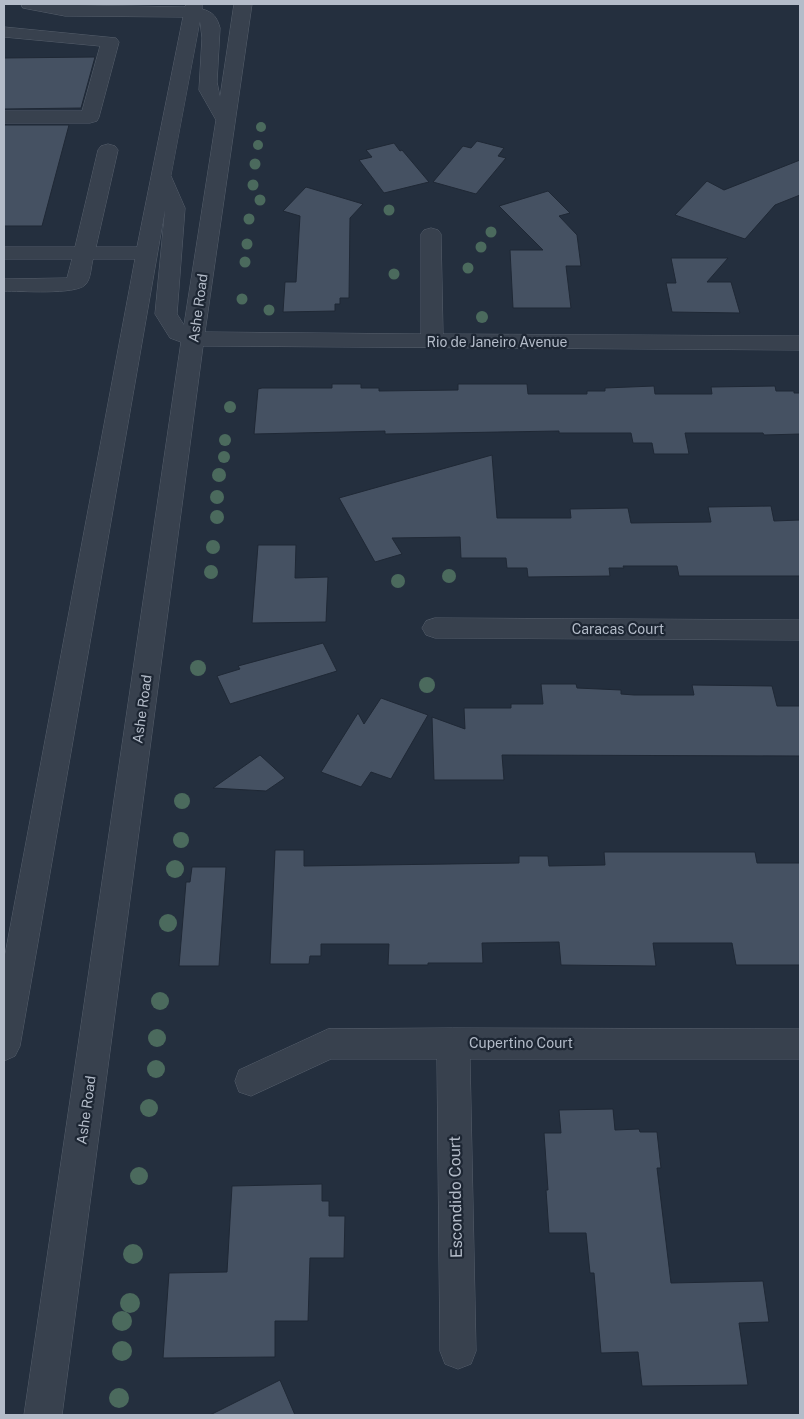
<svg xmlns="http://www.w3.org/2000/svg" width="804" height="1419" viewBox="0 0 804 1419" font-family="'Public Sans',sans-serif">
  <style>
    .building { fill: #455162; stroke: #1f2835 }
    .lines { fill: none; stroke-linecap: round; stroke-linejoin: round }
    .minor-casing { stroke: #565f6c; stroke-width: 1 }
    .minor { fill: #38414e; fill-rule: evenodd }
    .tree { fill: #4b6a5d }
    .labels { text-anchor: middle; stroke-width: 4.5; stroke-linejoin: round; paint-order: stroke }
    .street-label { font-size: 14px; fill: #b4bcc9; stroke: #1d2633 }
    .near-street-label { font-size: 16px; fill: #b4bcc9; stroke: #1d2633 }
  </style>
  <rect width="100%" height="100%" fill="#242f3e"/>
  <g class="building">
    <path d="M95 57 81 108 4 109V58Z"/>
    <path d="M4 125H69L42 226H4Z"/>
    <path d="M477 141 504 148 498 156 506 158 476 194 433 182 463 146 471 148Z"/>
    <path d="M394 143 400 151 402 150 429 182 384 193 359 160 372 157 366 150Z"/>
    <path d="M800 160V195L775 205 745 239 675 215 707 181 724 190Z"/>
    <path d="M306 187 363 204 350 218 349 298H340V304H335V311L283 312 285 282H296L300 216 283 211Z"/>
    <path d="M548 191 570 213 559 216 577 235 581 266H566L571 308H513L510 250H543L499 206Z"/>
    <path d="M671 258H728L707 282H731L740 313 672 312 666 283H676Z"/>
    <path d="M332 384H361V388H379V391L458 390V384H527L528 394H587V391H605V388L654 386 655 394H712L711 387 775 386 776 391H794V393H800V434L764 435 763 433H685L689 454H654L652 443H633L631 433H559V431L385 434V431L254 434 258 389 262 388H332Z"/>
    <path d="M492 455 497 518H571L570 509 628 508 631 523 711 522 708 507 771 506 774 521 800 520V576H679L677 566H623L624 568H609L610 576 528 577 527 568H507L506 558H461L460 537 392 538 402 554 375 562 339 498Z"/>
    <path d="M258 545H296L295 578 328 577 326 622 252 623Z"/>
    <path d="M323 643 337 671 230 704 217 676 240 669 238 666Z"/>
    <path d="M541 684H576L577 688 621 690V694L634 695H694L692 685 772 686 777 706H800V756L502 755 504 780H434L432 717 465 729 464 708H511V704H543Z"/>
    <path d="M381 698 428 715 391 779 371 772 361 787 321 772 358 713 364 724Z"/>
    <path d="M260 755 285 778 266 791 213 788Z"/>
    <path d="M275 850H304V866L519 863V856H548L549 866 605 865 604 852H755L757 863H800V965H736L732 943H653L656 966 561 965 559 942 482 943 483 963H428V965H388L389 944H321V956H310L309 964H270Z"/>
    <path d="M192 867H226L219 966H179L186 882H190Z"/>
    <path d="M613 1109 615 1130 639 1129 640 1132H657L661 1168H657L671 1283 763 1281 769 1322 739 1323 748 1385 642 1386 638 1352 601 1353 594 1273H590L586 1233H549L546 1190H548L544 1133H561L559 1110Z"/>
    <path d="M322 1184V1201H329V1216H345L344 1258H310L308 1321H275V1357L163 1358 169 1273 227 1272 232 1186Z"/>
    <path d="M280 1380 295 1415H210Z"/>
  </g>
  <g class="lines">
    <defs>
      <g id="minor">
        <path d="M21 4 185 7 186 4H202V9C213 12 217 17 220 28L217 82 220 97 234 4H252L205 332 421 334V234L424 230 431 228 438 230 441 234 443 334 800 336V350L203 346 62 1415H24L181 342 170 338 155 314 165 210 20 1046 15 1056 4 1061V960L135 259H93C91 266 91 280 85 285 75 295 20 291 4 291V279L67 278 72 259H4V247H75L98 150 101 146 108 144 115 146 118 150 96 247H137L183 17 65 16 23 8ZM200 21 202 38 199 90 216 120 184 325 177 314 185 208 171 176Z"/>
        <path d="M4 27 116 38 119 42 99 117 97 121 90 123H4V111H82L100 46 4 37Z"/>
        <path d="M435 618 800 620V640L435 638 426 635 422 628 426 621Z"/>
        <path d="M453 1028 800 1029V1059H470L476 1351 471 1364 458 1369 445 1364 440 1351 437 1059H331L251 1096 239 1092 235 1081 239 1070 328 1029Z"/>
      </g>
    </defs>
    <use href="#minor" class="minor-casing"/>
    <use href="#minor" class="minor"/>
  </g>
  <g class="tree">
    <circle cx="261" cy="127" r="5"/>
    <circle cx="258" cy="145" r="5"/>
    <circle cx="255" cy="164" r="5.5"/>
    <circle cx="253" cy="185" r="5.5"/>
    <circle cx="260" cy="200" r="5.5"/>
    <circle cx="389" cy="210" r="5.5"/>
    <circle cx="249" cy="219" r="5.5"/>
    <circle cx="491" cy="232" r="5.5"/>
    <circle cx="247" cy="244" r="5.5"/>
    <circle cx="481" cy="247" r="5.5"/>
    <circle cx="245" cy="262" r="5.5"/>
    <circle cx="468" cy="268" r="5.5"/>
    <circle cx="394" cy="274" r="5.5"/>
    <circle cx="242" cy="299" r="5.5"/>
    <circle cx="269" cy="310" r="5.5"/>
    <circle cx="482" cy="317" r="6"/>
    <circle cx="230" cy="407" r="6"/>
    <circle cx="225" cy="440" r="6"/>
    <circle cx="224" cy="457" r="6"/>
    <circle cx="219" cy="475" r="7"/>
    <circle cx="217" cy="497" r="7"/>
    <circle cx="217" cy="517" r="7"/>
    <circle cx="213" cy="547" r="7"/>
    <circle cx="211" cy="572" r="7"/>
    <circle cx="449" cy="576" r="7"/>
    <circle cx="398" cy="581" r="7"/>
    <circle cx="198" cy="668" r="8"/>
    <circle cx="427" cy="685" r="8"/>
    <circle cx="182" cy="801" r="8"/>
    <circle cx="181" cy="840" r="8"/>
    <circle cx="175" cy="869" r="9"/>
    <circle cx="168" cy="923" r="9"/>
    <circle cx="160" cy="1001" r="9"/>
    <circle cx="157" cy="1038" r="9"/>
    <circle cx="156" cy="1069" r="9"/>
    <circle cx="149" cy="1108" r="9"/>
    <circle cx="139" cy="1176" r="9"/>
    <circle cx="133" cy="1254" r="10"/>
    <circle cx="130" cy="1303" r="10"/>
    <circle cx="122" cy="1321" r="10"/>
    <circle cx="122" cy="1351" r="10"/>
    <circle cx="119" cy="1398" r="10"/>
  </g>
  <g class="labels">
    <g class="street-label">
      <text transform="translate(198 308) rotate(-82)" y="5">Ashe Road</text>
      <text x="497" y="347">Rio de Janeiro Avenue</text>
      <text x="618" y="634">Caracas Court</text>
      <text transform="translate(142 709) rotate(-82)" y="5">Ashe Road</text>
      <text x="521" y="1048">Cupertino Court</text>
      <text transform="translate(86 1110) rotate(-82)" y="5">Ashe Road</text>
    </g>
    <g class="near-street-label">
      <text transform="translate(455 1197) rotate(-91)" y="6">Escondido Court</text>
    </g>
  </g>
  <rect width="804" height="1419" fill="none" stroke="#b4bcc9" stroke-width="10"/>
</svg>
